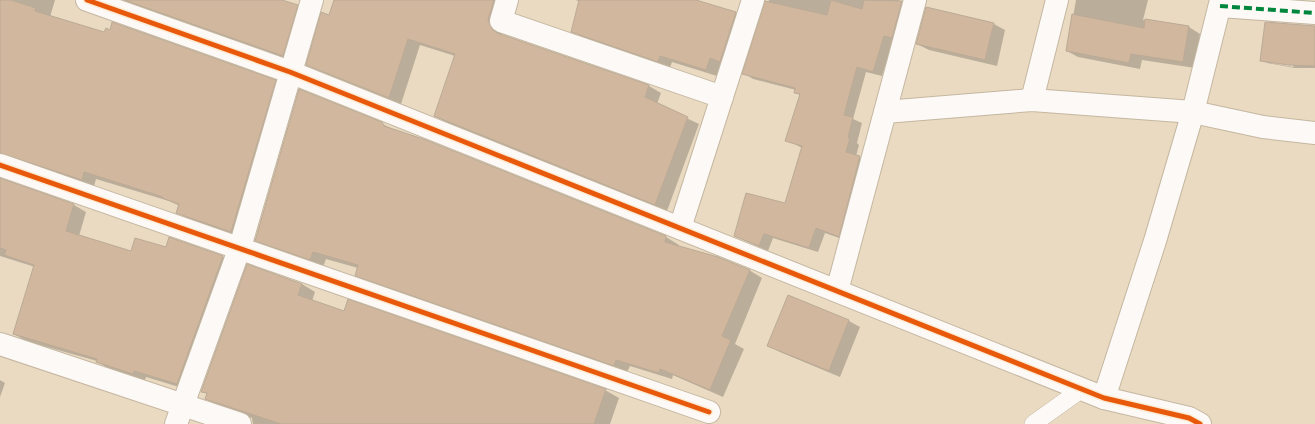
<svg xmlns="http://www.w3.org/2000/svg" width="1315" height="424" viewBox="0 0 1315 424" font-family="Helvetica,sans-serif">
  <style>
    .shadow { fill: #0003; fill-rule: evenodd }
    .building { fill: #d0b79d; stroke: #bbaa97 }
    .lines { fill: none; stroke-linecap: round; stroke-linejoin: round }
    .lane-casing { stroke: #c5b7a1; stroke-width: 18 }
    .street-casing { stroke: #c5b7a1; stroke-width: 24 }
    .lane { stroke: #fcf9f6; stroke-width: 17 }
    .street { stroke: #fcf9f6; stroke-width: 22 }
    .quiet { stroke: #00873e; stroke-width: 4; stroke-dasharray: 8 4; stroke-linecap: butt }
    .cycleway-casing { stroke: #fbecd6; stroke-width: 8 }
    .cycleway { stroke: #e8590c; stroke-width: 5 }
  </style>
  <rect width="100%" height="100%" fill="#e9dac1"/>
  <g class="shadow">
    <path d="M0 0H55L50 17 275 81 287 88 243 238 190 220 178 213 180 206 169 201 96 179 94 186 0 168Z"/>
    <path d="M125 0H279L297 6 308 12 294 62 132 4Z"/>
    <path d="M335 0H508L499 27 503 36 649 86 661 93 657 104 699 124 667 211 447 123 435 116 455 56 420 45 401 104 319 71 307 64 330 16Z"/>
    <path d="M575 0H699V2L736 13 748 19 717 76 672 62 670 68 584 38 572 31 579 1Z"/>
    <path d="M769 0H898L910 7 893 41 882 76 866 72 853 119 862 123 857 143 859 145 856 156 869 162 848 241 825 233 818 252 773 238 768 251 735 236 786 205 802 148 787 140 801 96 795 92 796 90 753 79 744 73Z"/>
    <path d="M1076 0H1148L1143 20 1189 27 1200 34 1195 68 1142 60 1140 69 1078 57 1067 51Z"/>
    <path d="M927 8 994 24 1005 30 997 66 929 50 917 44Z"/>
    <path d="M1315 28V68H1295L1267 63 1261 60ZM1266 60 1294 65 1293 67 1266 62Z"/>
    <path d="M381 123 392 129 666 237 679 245 678 247 749 270 762 278 735 344 744 349 723 397 673 375 672 379 630 366 627 372 370 283 356 275 358 268 326 259 323 267 269 248 256 240Z"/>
    <path d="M0 176 2 180 74 205 86 212 79 236 132 252 167 249 170 238 223 257 235 264 189 390 146 377 145 380 109 369 97 361 26 341 14 334 35 267 0 256Z"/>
    <path d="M302 284 315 292 312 301 605 390 619 398 610 424H253L252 418 220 407 207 399 208 394 202 391Z"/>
    <path d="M788 296 849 321 860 327 840 377 780 352 768 345Z"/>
    <path d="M0 380 5 383 0 397Z"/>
  </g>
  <g class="building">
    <path d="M0 0H11L36 8 35 11 104 32 106 28 110 30 112 22 276 80 231 232 176 213 179 204 162 198 163 197 84 172 82 180 0 153Z"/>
    <path d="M124 0H282L298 5 283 56Z"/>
    <path d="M334 0H494L488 20 492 29 497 33 649 85 645 97 688 117 655 205 434 116 455 54 408 39 389 98 306 65 321 12 329 15Z"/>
    <path d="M579 0H696L736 12 720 62 710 58 706 70 660 56 658 62 571 32Z"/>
    <path d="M831 0 862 9 864 0 902 1 892 38 884 36 873 72 857 67 844 115 853 117 848 138H850L846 152 860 156 839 237 816 228 809 248 764 234 759 246 734 236 746 193 785 203 802 146 785 141 800 94 794 93 795 88 742 74 765 1 827 15Z"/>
    <path d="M926 7 994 23 985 60 916 44Z"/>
    <path d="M1072 14 1144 28 1145 19 1189 26 1183 62 1131 54 1129 63 1066 51Z"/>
    <path d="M1265 22 1315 26V66L1289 65 1260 61Z"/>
    <path d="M299 89 382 122 384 126 426 140 666 236 665 242 718 257 750 270 722 336 731 340 710 390 660 369 659 373 616 360 614 366 355 276 358 265 313 252 310 260 255 241Z"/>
    <path d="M0 178 74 204 66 231 131 251 135 238 166 247 169 237 223 256 177 384 134 371 133 374 96 362 97 359 13 334 34 265 4 255 6 250 0 248Z"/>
    <path d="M247 264 302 284 298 295 344 311 348 299 606 389 594 424H281L205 399 207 393 201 392Z"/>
    <path d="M788 295 849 320 829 371 767 346Z"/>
  </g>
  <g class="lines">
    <defs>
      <path id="lane" d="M1033 424 1082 389"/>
      <g id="street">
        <path d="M87 0 290 72 1104 398 1189 418 1200 424"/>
        <path d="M507 0 501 21 722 97"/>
        <path d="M1220 6 1315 13"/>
        <path d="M1032 100 1057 0"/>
        <path d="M885 112 1032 100 1193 112 1263 127 1315 133"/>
        <path d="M0 165 709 412"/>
        <path d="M680 228 753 0"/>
        <path d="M837 291 915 0"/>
        <path d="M0 344 240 424"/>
        <path d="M1104 398 1155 241 1193 112 1221 0"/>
        <path d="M176 424 240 247 312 0"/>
      </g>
    </defs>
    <use href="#lane" class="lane-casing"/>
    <use href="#street" class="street-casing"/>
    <use href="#lane" class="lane"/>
    <use href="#street" class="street"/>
    <path class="quiet" d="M1220 6 1315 13"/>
    <defs>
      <g id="cycleway">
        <path d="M87 0 290 72 1104 398 1189 418 1200 424"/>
        <path d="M0 165 709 412"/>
      </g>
    </defs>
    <use href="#cycleway" class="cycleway-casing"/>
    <use href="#cycleway" class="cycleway"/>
  </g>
</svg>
